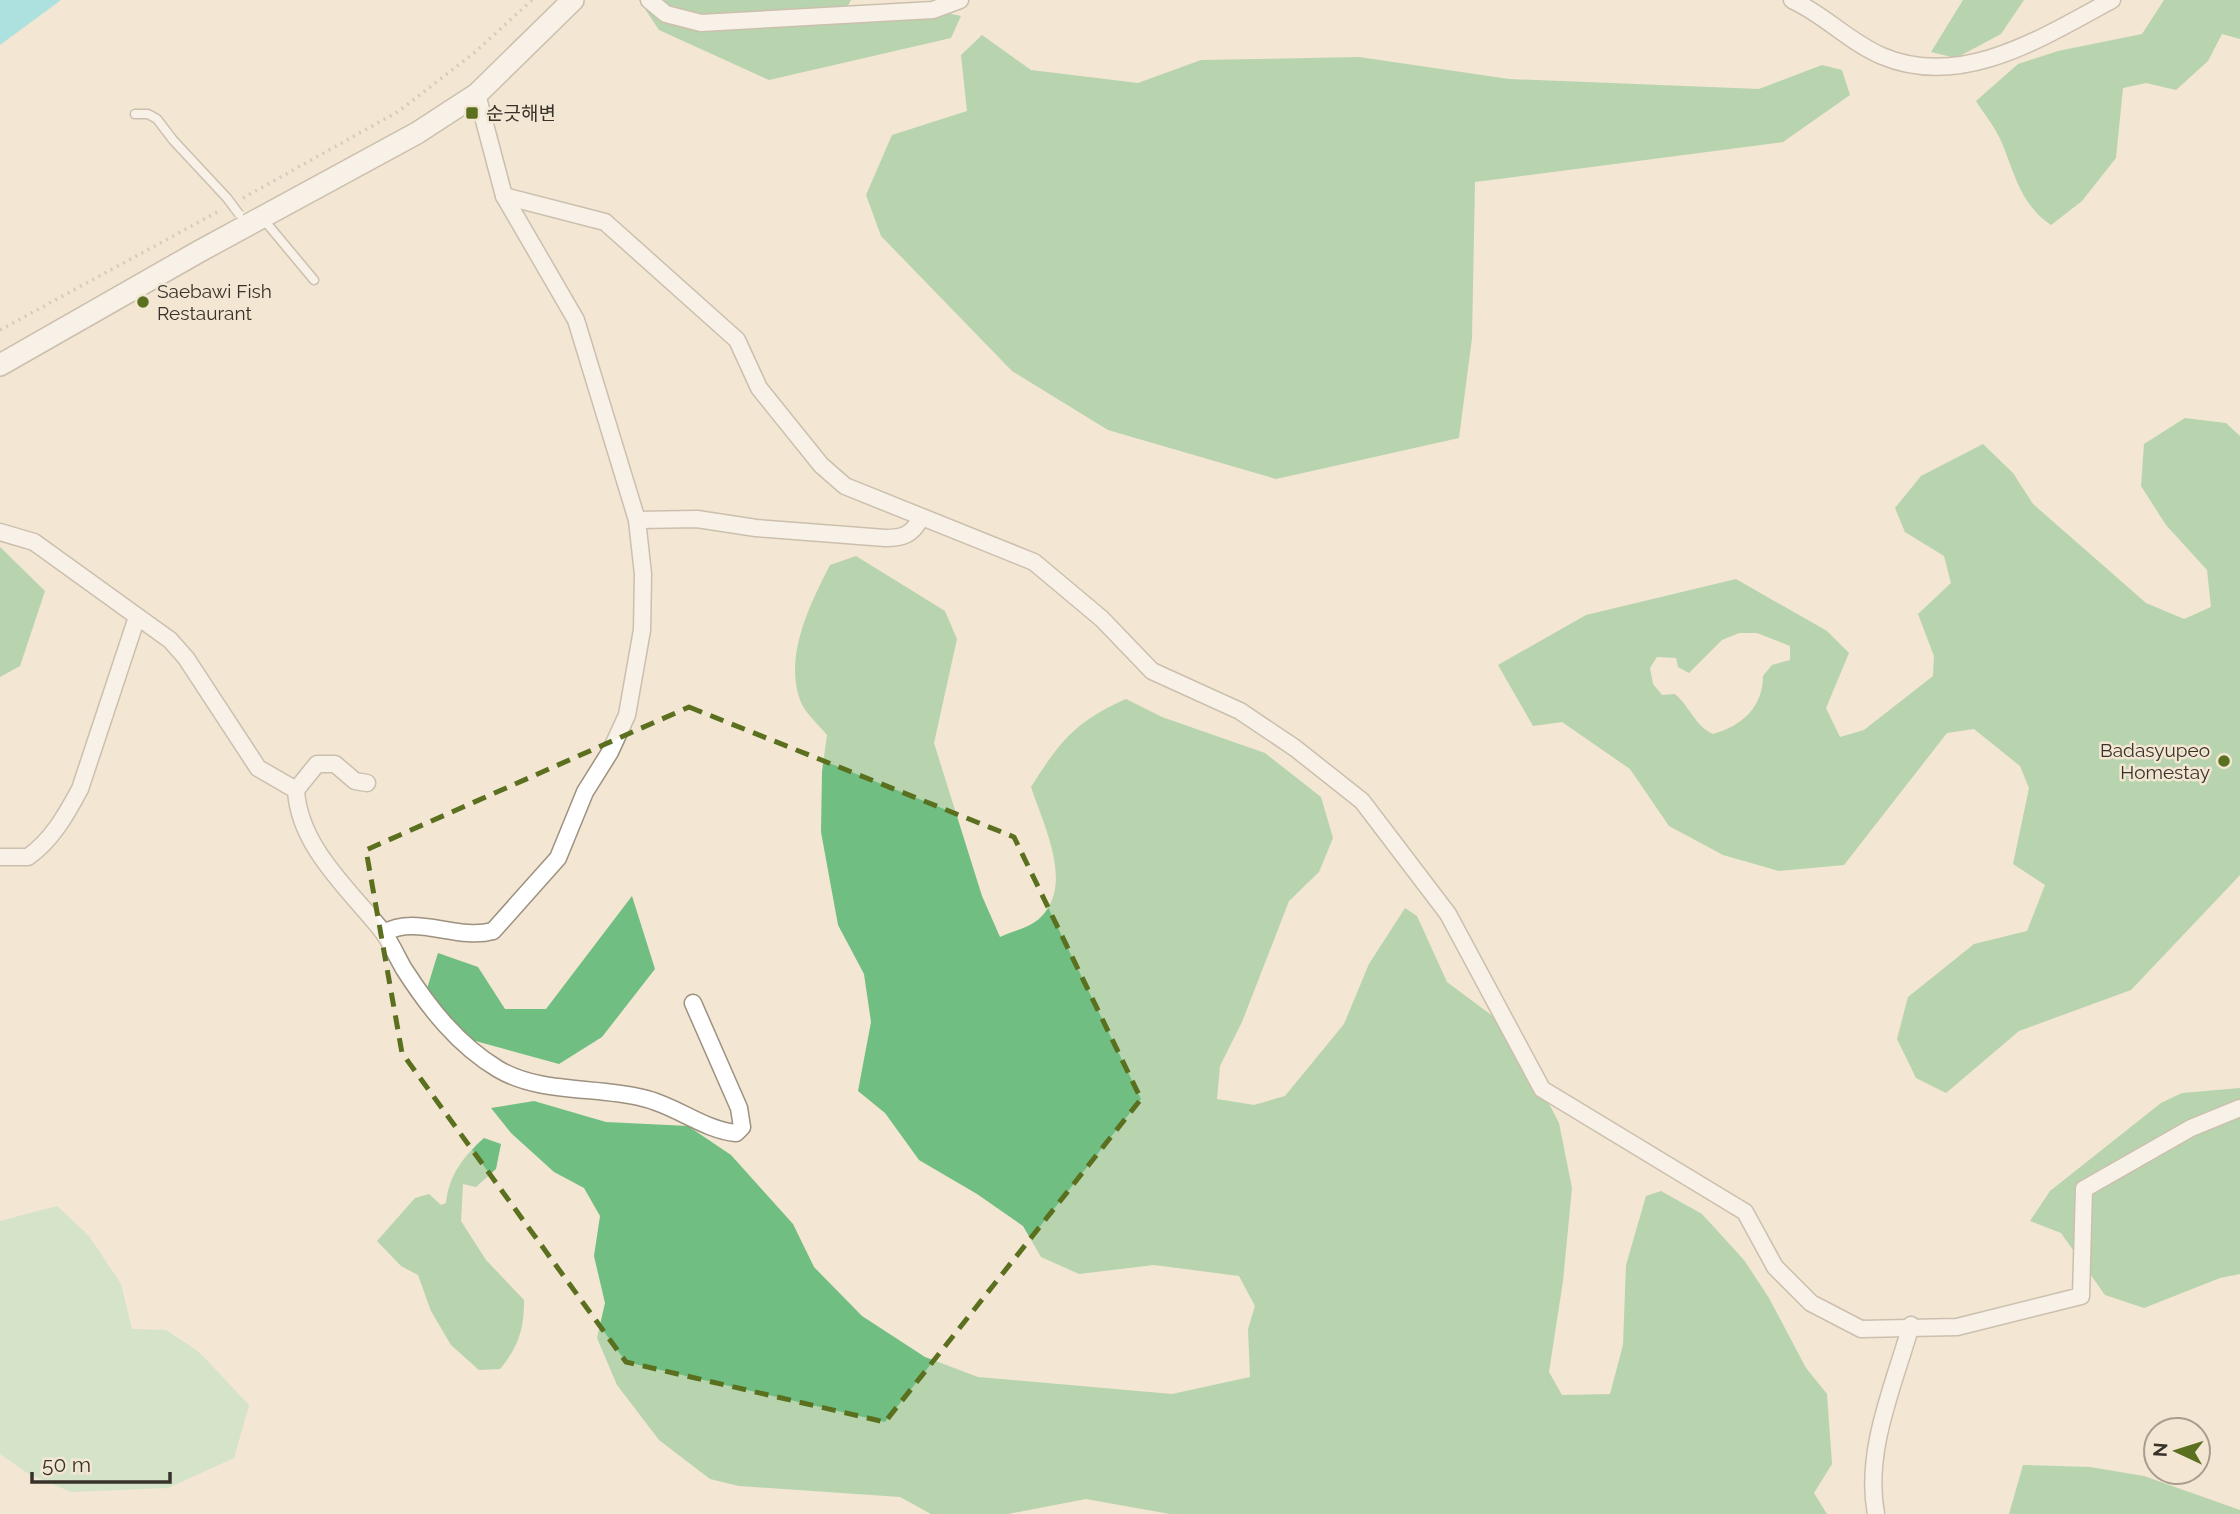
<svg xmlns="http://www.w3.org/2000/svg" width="2240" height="1514" viewBox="0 0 2240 1514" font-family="Raleway,'Noto Sans KR',sans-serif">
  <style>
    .green { fill: #b2e1bb }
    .forest { fill: #70be82; fill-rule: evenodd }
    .water { fill: #58dcee }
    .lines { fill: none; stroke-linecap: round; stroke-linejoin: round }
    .lane-casing { stroke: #9d917f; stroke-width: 11 }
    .street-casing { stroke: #9d917f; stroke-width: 19 }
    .secondary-casing { stroke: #9d917f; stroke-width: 24 }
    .path { stroke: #b6ac9c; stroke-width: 3.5; stroke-dasharray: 2 5; stroke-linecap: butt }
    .lane { stroke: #fff; stroke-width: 8 }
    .street { stroke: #fff; stroke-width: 16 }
    .secondary { stroke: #fff; stroke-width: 21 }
    .lane-bridge-casing { stroke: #9d917f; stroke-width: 11; stroke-linecap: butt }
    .lane-bridge { stroke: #fff; stroke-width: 8 }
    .marked { fill: none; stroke: #5b701f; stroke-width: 5; stroke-dasharray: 14 9; stroke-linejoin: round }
    .poi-dot { fill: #5b701f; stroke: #f3e6d3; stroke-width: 2.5 }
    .labels { text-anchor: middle; stroke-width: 5; stroke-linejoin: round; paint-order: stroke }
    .poi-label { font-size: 19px; fill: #37322a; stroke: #f3e6d3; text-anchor: start }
  </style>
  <rect width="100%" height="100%" fill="#f3e6d3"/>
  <path class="green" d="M57 1206 89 1236 121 1284 132 1329 166 1330 199 1352 249 1405 234 1458 168 1488 71 1492 29 1474 0 1454V1221Z"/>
  <g class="forest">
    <path d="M639 0H851L845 11 933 10 961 16 951 38 769 80 659 30Z"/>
    <path d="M1963 0H2024L2001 34 1956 58 1931 52Z"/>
    <path d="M2164 0H2240V39L2222 34 2208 61 2176 90 2146 83 2123 88 2116 158 2082 201 2051 225C2021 205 2015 175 2002 143 1996 128 1984 114 1976 101L2018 64 2058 51 2142 34Z"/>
    <path d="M982 35 1031 70 1138 83 1201 60 1359 57 1509 79 1759 89 1822 65 1842 70 1850 95 1783 142 1475 182 1472 338 1459 438 1276 479 1108 430 1012 371 881 236 866 195 892 135 967 111 961 55Z"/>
    <path d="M2185 418 2226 423 2240 436V875L2131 990 2019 1031 1946 1093 1916 1078 1897 1039 1908 997 1974 944 2027 931 2045 885 2013 864 2029 788 2020 766 1974 729 1947 733 1844 865 1779 871 1723 855 1669 826 1630 769 1562 722 1533 726 1498 665 1586 615 1736 579 1827 631 1849 653 1826 708 1840 737 1864 730 1933 676 1934 656 1918 614 1951 583 1944 556 1905 532 1895 508 1921 476 1983 444 2013 473 2033 504 2146 603 2184 619 2211 607 2207 570 2166 525 2141 486 2144 444ZM1739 633H1757L1790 646V660L1772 665 1763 676C1763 707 1742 726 1713 734 1695 726 1690 707 1675 694L1662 695 1653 684 1650 668 1657 657 1676 658 1678 667 1689 673 1722 640Z"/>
    <path d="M0 547 45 591 20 666 0 677Z"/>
    <path d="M856 556 945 611 957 639 934 743 982 896 1000 937C1011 932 1031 927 1040 918 1075 885 1043 824 1031 787 1060 741 1076 721 1126 699L1162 717 1265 753 1321 797 1333 838 1319 872 1289 901 1242 1022 1220 1066 1217 1099 1254 1105 1285 1096 1344 1024 1369 964 1405 908 1417 916 1447 982 1510 1029 1559 1123 1572 1188 1563 1281 1549 1372 1562 1395 1610 1394 1623 1345 1626 1265 1646 1196 1661 1191 1702 1214 1744 1260 1769 1298 1806 1368 1827 1394 1832 1464 1814 1493 1827 1514H1170L1086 1499 1008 1514H931L900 1497 739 1486 710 1479 659 1440 617 1385 597 1338 605 1303 594 1256 600 1216 584 1188 554 1172 511 1133 491 1108 534 1101 606 1122 688 1126 731 1155 793 1224 814 1267 862 1316 925 1357 978 1377 1172 1394 1250 1377 1248 1329 1255 1306 1239 1276 1154 1265 1079 1274 1041 1257 1023 1226 977 1194 919 1160 885 1113 858 1091 871 1022 864 974 838 925 821 832 822 772 827 735C819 725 804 712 800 700 784 656 810 604 830 565Z"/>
    <path d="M632 896 655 969 602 1037 559 1064 450 1034 426 992 438 953 478 967 505 1009H546Z"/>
    <path d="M2240 1088V1274L2220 1278 2144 1308 2105 1295 2061 1233 2030 1221 2050 1191 2161 1103 2182 1093Z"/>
    <path d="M484 1138 501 1144 496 1169 476 1187 463 1184 461 1221 486 1260 524 1300C524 1329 519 1346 500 1369L479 1370 451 1345 431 1311 418 1275 401 1266 377 1241 415 1198 429 1194 441 1205 446 1203C449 1175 463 1157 484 1138Z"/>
    <path d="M2023 1465 2090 1467 2144 1476 2240 1510V1514H2009Z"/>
  </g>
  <path class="water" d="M0 0H61L0 45Z"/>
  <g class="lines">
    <defs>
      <g id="lane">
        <path d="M135 114H148L157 119 173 140 227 198"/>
        <path d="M264 220 314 280"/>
      </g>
      <g id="street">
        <path d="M649 0 666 14 701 23 933 10 960 0"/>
        <path d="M1792 0C1825 15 1849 42 1882 56 1962 90 2043 37 2112 0"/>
        <path d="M477 94 504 196 605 222 737 340 759 388 821 465 845 486 1034 562 1102 619 1152 671 1240 711 1295 748 1362 801 1448 914 1542 1089 1745 1212 1775 1267 1811 1303 1861 1329 1957 1327 2081 1296 2084 1189 2191 1128 2240 1108"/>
        <path d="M504 196 576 320 637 520 697 519 756 528 885 538C903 538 912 535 921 518"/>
        <path d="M0 532 34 542 170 640 186 658 258 768 296 790"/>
        <path d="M367 783 355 781 335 764H317L296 790C299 847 350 890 383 932 391 943 397 957 404 969 429 1008 458 1045 498 1069 540 1094 596 1086 643 1098 675 1105 704 1130 736 1133L742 1127 739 1108 693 1003"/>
        <path d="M0 857H28C52 840 66 815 80 789L137 617"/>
        <path d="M384 933C416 914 457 941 493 931L558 858 585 792 610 752 627 715 642 630 643 574 637 520"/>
        <path d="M1876 1514C1864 1451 1894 1385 1911 1325"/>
      </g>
      <path id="secondary" d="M0 365 200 251 417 133 477 94 573 0"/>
    </defs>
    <use href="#lane" class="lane-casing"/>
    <use href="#street" class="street-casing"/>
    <use href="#secondary" class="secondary-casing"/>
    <g class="path">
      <path d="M243 198 399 111 474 53 532 0"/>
      <path d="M0 330 221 210"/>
    </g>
    <use href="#lane" class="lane"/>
    <use href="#street" class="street"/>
    <use href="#secondary" class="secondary"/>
    <defs>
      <path id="lane-bridge" d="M227 198 239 214"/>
    </defs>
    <use href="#lane-bridge" class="lane-bridge-casing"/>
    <use href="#lane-bridge" class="lane-bridge"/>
  </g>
  <path d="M0 0H2240V1514H0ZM689 707 1014 837 1141 1099 885 1422 626 1362 402 1053 366 850Z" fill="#f3e6d3" fill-opacity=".55" fill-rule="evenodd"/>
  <path class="marked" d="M689 707 1014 837 1141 1099 885 1422 626 1362 402 1053 366 850Z"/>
  <g class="poi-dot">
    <rect x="465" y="106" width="14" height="14" rx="3.5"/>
    <circle cx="143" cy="302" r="7"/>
    <circle cx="2224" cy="761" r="7"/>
  </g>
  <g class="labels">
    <g class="poi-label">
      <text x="486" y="120">순긋해변</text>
      <text x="157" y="298">Saebawi Fish<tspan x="157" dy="22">Restaurant</tspan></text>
      <text x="2210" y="757" text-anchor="end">Badasyupeo<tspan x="2210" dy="22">Homestay</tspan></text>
    </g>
  </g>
  <g transform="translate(2177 1451) rotate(274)"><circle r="33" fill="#f3e6d3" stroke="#a89e8f" stroke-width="2"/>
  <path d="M0-5L12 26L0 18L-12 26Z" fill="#5b701f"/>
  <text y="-10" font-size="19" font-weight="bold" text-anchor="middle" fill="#37322a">N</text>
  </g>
  <path d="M32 1472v10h138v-10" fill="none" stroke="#37322a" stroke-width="3.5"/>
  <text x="42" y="1472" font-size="21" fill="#37322a" stroke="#f3e6d3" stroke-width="5" paint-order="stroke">50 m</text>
</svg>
